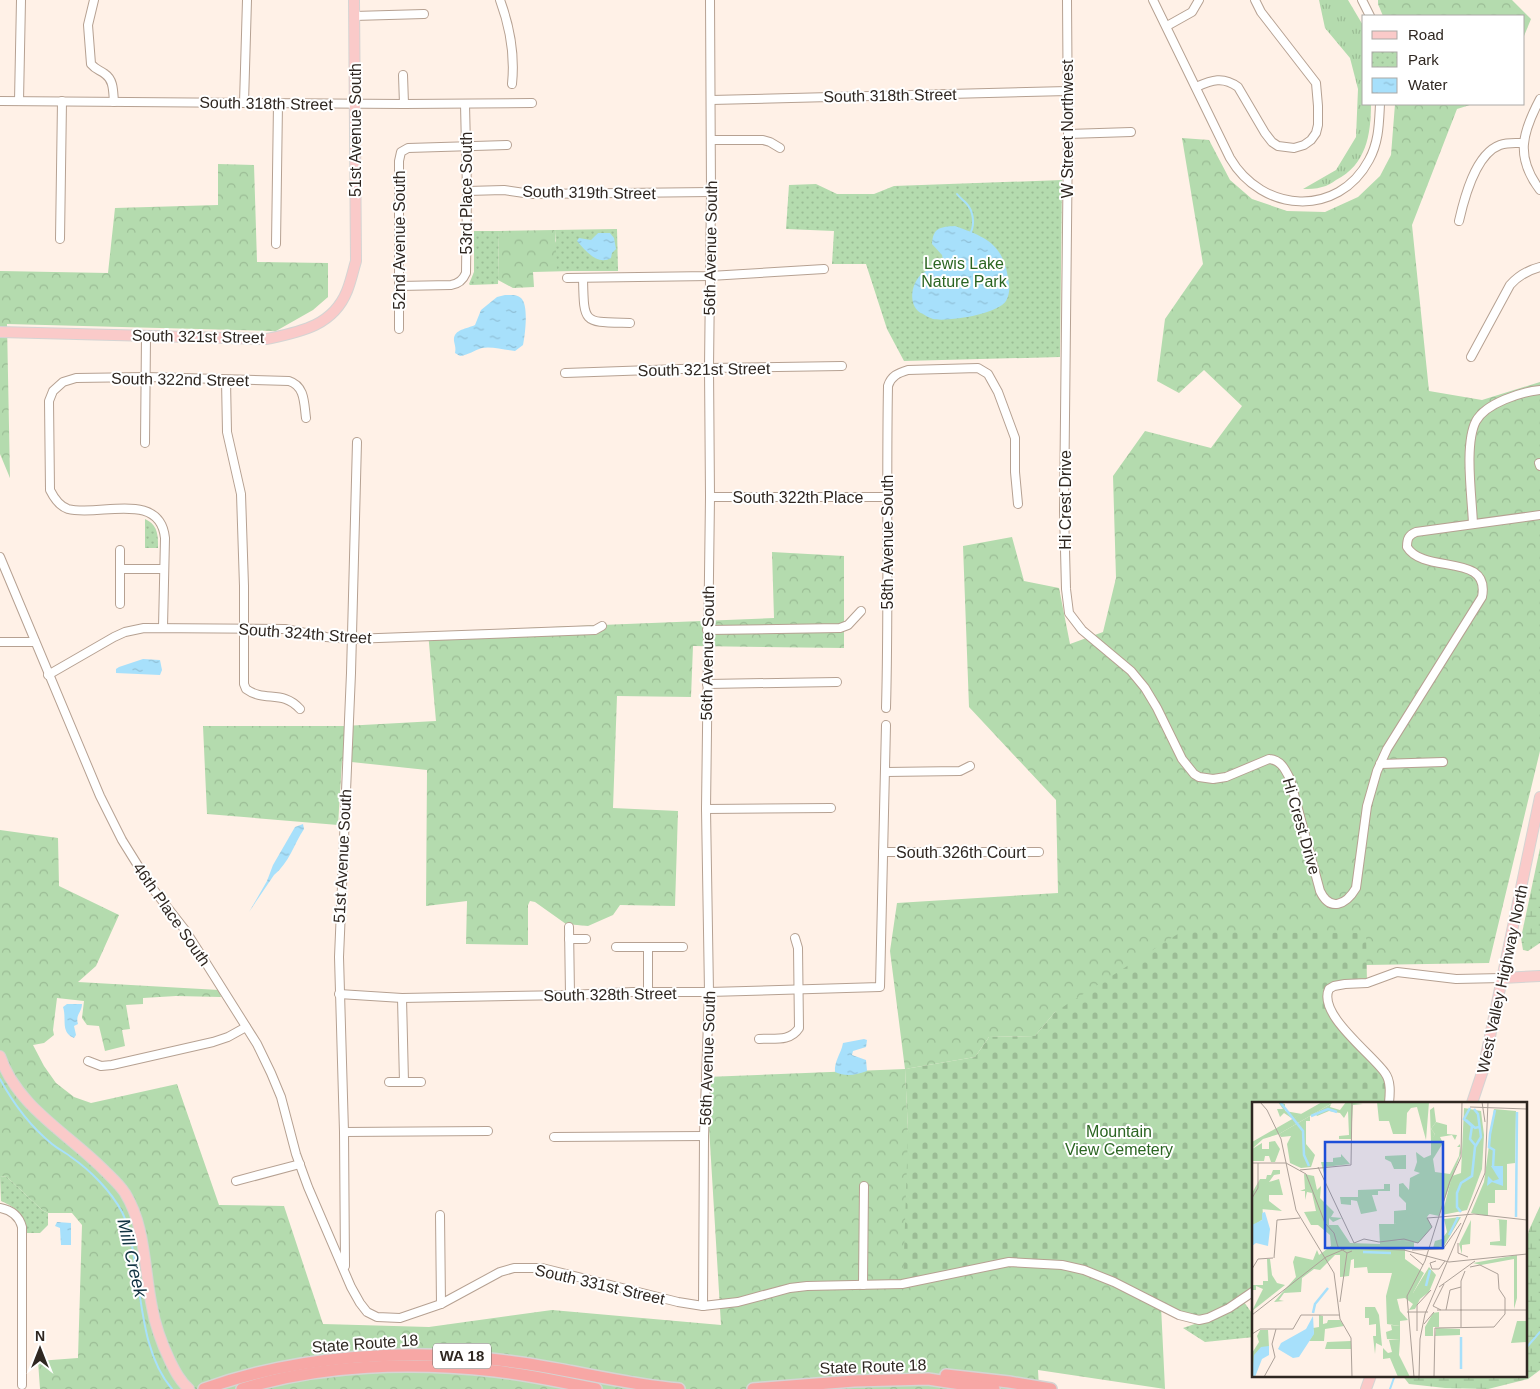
<svg xmlns="http://www.w3.org/2000/svg" width="1540" height="1389" viewBox="0 0 1540 1389" font-family="Helvetica,sans-serif">
  <style>
    .grass { fill: url(#grass-tufts) }
    .forest { fill: url(#forest-crowns) }
    .wetland { fill: url(#wetland-marsh) }
    .cemetery { fill: url(#cemetery-stones) }
    .park { fill: url(#park-dots) }
    .water { fill: url(#water-ripples) }
    .lines { fill: none; stroke-linecap: round; stroke-linejoin: round }
    .stream { stroke: #a7e0fb; stroke-width: 2 }
    .minor-casing { stroke: #b6a192; stroke-width: 10 }
    .major-casing { stroke: #d5d4d3; stroke-width: 12 }
    .highway-casing { stroke: #d5d4d3; stroke-width: 14 }
    .minor { stroke: #fff; stroke-width: 8 }
    .major { stroke: #facac9; stroke-width: 10 }
    .highway { stroke: #f7a7a5; stroke-width: 11 }
    .labels { text-anchor: middle; stroke-width: 4; stroke-linejoin: round; paint-order: stroke }
    .shield { fill: #fff; stroke: #6d6864; stroke-width: 1 }
    .shield-label { font-size: 15px; font-weight: bold; fill: #2f2721 }
    .street-label { font-size: 16px; fill: #2f2721; stroke: #fff }
    .park-label { font-size: 16px; fill: #2b6522; stroke: #fff }
    .water-label { font-size: 18px; font-style: italic; fill: #113342; stroke: #fff }
    .inset-river { fill: none; stroke: #a7e0fb; stroke-width: 2.5 }
    .inset-road { fill: none; stroke: #aca098; stroke-width: 1 }
    .view { fill: #1d4ed8; fill-opacity: 0.15; stroke: #1d4ed8; stroke-width: 2.5 }
    .inset-edge { fill: none; stroke: #2f2721; stroke-width: 2.5 }
  </style>
  <defs>
    <pattern id="grass-tufts" width="24" height="20" patternUnits="userSpaceOnUse" patternTransform="scale(1.25)"><rect width="24" height="20" fill="#b4dbae"/><path d="M3 7l-1-3M5 7V3M7 7l1-3M15 17l-1-3M17 17v-4M19 17l1-3" fill="none" stroke="#9bbc95"/></pattern>
    <pattern id="forest-crowns" width="20" height="18" patternUnits="userSpaceOnUse" patternTransform="scale(1.25)"><rect width="20" height="18" fill="#b4dbae"/><path d="M2 6a3 3 0 1 1 6 0M12 15a3 3 0 1 1 6 0" fill="none" stroke="#9bbc95"/></pattern>
    <pattern id="wetland-marsh" width="20" height="14" patternUnits="userSpaceOnUse" patternTransform="scale(1.25)"><rect width="20" height="14" fill="#b4dbae"/><path d="M1 5h8M5 5V1M11 12h8M15 12V8" fill="none" stroke="#9bbc95"/></pattern>
    <pattern id="cemetery-stones" width="16" height="16" patternUnits="userSpaceOnUse" patternTransform="scale(1.25)"><rect width="16" height="16" fill="#b4dbae"/><path d="M2 7V4a2 2 0 0 1 4 0v3zM10 15v-3a2 2 0 0 1 4 0v3z" fill="#9bbc95"/></pattern>
    <pattern id="park-dots" width="8" height="8" patternUnits="userSpaceOnUse" patternTransform="scale(1.25)"><rect width="8" height="8" fill="#b4dbae"/><path d="M2 2h.1M6 6h.1" fill="none" stroke="#9bbc95" stroke-width="1.8" stroke-linecap="round"/></pattern>
    <pattern id="water-ripples" width="26" height="14" patternUnits="userSpaceOnUse" patternTransform="scale(1.25)"><rect width="26" height="14" fill="#a7e0fb"/><path d="M2 4q2-2 4 0t4 0M15 11q2-2 4 0t4 0" fill="none" stroke="#90c0d7"/></pattern>
  </defs>
  <rect width="100%" height="100%" fill="#fff1e7"/>
  <path class="grass" d="M1319 0H1348L1364 27V104H1371C1371 135 1366 165 1336 180 1332 183 1327 186 1322 187 1316 189 1309 189 1303 189L1336 170 1356 137 1358 89 1350 58 1325 28Z"/>
  <g class="forest">
    <path d="M1378 0H1512L1531 19 1524 36V16H1383L1378 4Z"/>
    <path d="M1395 104H1473L1457 109 1412 225 1429 391 1482 400 1540 382V751L1489 963 1366 965V934L1055 1012 1035 1036 989 1037 975 1057 905 1069 908 1132 1009 1262 1084 1270 1161 1306 1165 1389 1038 1370 1039 1389H40L38 1361 78 1358 82 1225 72 1213H48L42 1210 7 1177 0 1176V830L58 838 59 886 119 915 96 966 78 982 219 990 221 997 176 996 143 998V1004L126 1005 130 1029 122 1030 125 1046 105 1051 99 1026 87 1025 82 1018 84 1001 57 998 53 1030 54 1035 44 1043 33 1045 44 1066 56 1083 74 1097 91 1103 177 1084 219 1205 284 1206 323 1324 429 1327 552 1310 721 1325 706 1077 905 1069 890 951 897 903 1058 893 1056 800 969 707 963 546 1012 537 1024 581 1059 588 1070 644 1103 632 1116 578 1113 476 1145 431 1211 448 1242 406 1204 370 1179 393 1157 381 1165 319 1203 264 1182 138 1209 140 1230 180 1252 199 1287 211 1325 212 1358 197 1380 176 1391 155Z"/>
    <path d="M218 164 254 165 257 262 328 263V297L313 310 276 331 7 324 10 478 0 454V271L108 273 115 208 218 205Z"/>
    <path d="M555 230V241L572 271 533 272 534 287 513 288 498 280 499 231Z"/>
    <path d="M772 552 844 556V648L693 646 691 697 617 696 613 808 678 811 675 906 620 905 613 915 588 926 566 924 535 902 530 901 528 905V945L466 944 467 901 426 906 427 770 342 761 338 825 207 814 203 726H344L436 721 428 632 774 618Z"/>
  </g>
  <g class="wetland">
    <path d="M1540 848V943L1528 951 1523 950 1521 938Z"/>
    <path d="M1540 1206V1370L1528 1379 1488 1389 1445 1388 1409 1384 1402 1375H1526V1242L1529 1230Z"/>
  </g>
  <path class="cemetery" d="M1181 932 1366 933 1367 983 1334 986 1328 1005 1386 1074 1389 1103H1254V1291L1208 1318H1189L1099 1275 1029 1262 903 1284 908 1132 905 1069 975 1057 989 1037 1035 1036 1055 1012Z"/>
  <g class="park">
    <path d="M1062 180 1060 357 904 361 887 329 866 264H832L834 231 786 229 789 185 816 184 837 194H874L894 186Z"/>
    <path d="M617 229 618 271H557L555 230Z"/>
    <path d="M474 231H499L498 284 470 285 469 284 474 272Z"/>
    <path d="M145 519C158 525 158 535 158 548H145Z"/>
    <path d="M0 1176 7 1177 42 1210 48 1213V1225L40 1233H27C26 1216 17 1208 1 1201Z"/>
    <path d="M1244 1302 1254 1316V1337L1205 1342 1183 1328 1224 1314Z"/>
  </g>
  <g class="water">
    <path d="M955 226C986 237 1003 244 1008 278 1010 286 1010 294 1006 301 998 314 948 322 933 319 930 318 926 316 923 314 909 308 910 289 918 278 923 271 934 267 941 264L943 260 942 255 932 244C933 227 941 227 955 226Z"/>
    <path d="M598 233H610L614 238 616 249 612 253 611 258C597 266 585 250 577 241L579 238 591 240Z"/>
    <path d="M505 295C510 295 517 294 521 298 529 305 525 335 523 345L515 351C505 350 491 346 482 348 474 350 469 355 460 356L455 353C456 348 455 346 454 341 453 329 467 329 475 325L481 310 497 297Z"/>
    <path d="M143 659 160 660 162 670 160 675 116 673V669L119 667Z"/>
    <path d="M303 824 304 829C294 844 289 863 274 875L249 912 267 881 273 865 295 827Z"/>
    <path d="M67 1004H82C82 1012 75 1015 78 1024L74 1026 76 1035 74 1038C60 1032 67 1019 63 1007Z"/>
    <path d="M864 1039 867 1040 866 1047 853 1051 852 1055 866 1060 867 1071C857 1075 845 1077 835 1072 834 1061 841 1054 843 1043Z"/>
    <path d="M57 1222 71 1223V1245H61L60 1228 55 1226Z"/>
  </g>
  <g class="lines">
    <g class="stream">
      <path d="M957 194C960 198 963 200 966 203 973 210 975 223 971 232"/>
      <path d="M0 1079C13 1103 31 1127 52 1144 58 1149 65 1152 71 1157 90 1170 111 1191 122 1212 130 1228 132 1246 135 1263 142 1305 144 1356 172 1389"/>
      <path d="M1526 1348 1540 1332"/>
      <path d="M1390 1389 1395 1375"/>
    </g>
    <defs>
      <g id="minor">
        <path d="M94 0 88 25 91 64C96 70 100 70 105 74 114 80 113 92 114 102"/>
        <path d="M500 0C510 27 515 55 512 84"/>
        <path d="M1067 0 1068 134 1064 511 1066 589 1069 613 1082 630 1131 671 1145 688 1157 708 1182 759 1194 774 1199 777 1213 779 1226 777 1269 759C1281 760 1285 769 1290 779L1320 891C1330 912 1346 905 1356 888L1367 806 1377 771 1387 749 1482 597C1491 552 1424 575 1407 547 1407 538 1409 535 1416 532L1540 515"/>
        <path d="M1153 0 1230 158C1262 213 1338 218 1369 160 1379 142 1379 123 1380 104"/>
        <path d="M1362 0 1370 16"/>
        <path d="M354 16 424 14"/>
        <path d="M1167 26 1192 12 1199 0"/>
        <path d="M403 75 404 104"/>
        <path d="M1196 87C1212 80 1223 76 1238 87L1265 133 1272 142 1278 146 1294 148 1304 145 1311 140 1316 133 1318 125V106L1316 83 1261 12 1255 0"/>
        <path d="M1540 99C1522 133 1515 157 1540 190"/>
        <path d="M711 100 1068 91"/>
        <path d="M0 101 404 104 532 103"/>
        <path d="M19 101 21 0"/>
        <path d="M244 103 247 0"/>
        <path d="M1068 134 1131 132"/>
        <path d="M711 140H763L770 142 780 148"/>
        <path d="M467 191 504 190 531 194 711 192"/>
        <path d="M1459 221C1464 199 1475 154 1500 145 1508 142 1515 143 1523 143"/>
        <path d="M60 239 62 101"/>
        <path d="M276 244 278 104"/>
        <path d="M567 278 710 276 824 269"/>
        <path d="M583 278C584 325 583 322 630 323"/>
        <path d="M399 286 451 285C459 284 463 280 466 273L467 191 465 104"/>
        <path d="M399 329V161L401 152 408 148 507 145"/>
        <path d="M1471 357 1510 285C1519 275 1528 270 1540 267"/>
        <path d="M565 373 709 368 842 366"/>
        <path d="M226 380 227 432 241 494 244 586V684L246 689C265 703 282 689 300 709"/>
        <path d="M145 443 146 336"/>
        <path d="M1539 463 1540 466"/>
        <path d="M710 497H886"/>
        <path d="M1473 524C1472 497 1464 444 1476 421 1486 403 1521 392 1540 390"/>
        <path d="M120 550V604"/>
        <path d="M0 557 100 796 122 840 150 885 185 930 206 963 257 1044 271 1073 281 1097 296 1154 308 1187 351 1287 360 1303 367 1312 377 1317 400 1318 441 1304 500 1272 514 1268H542L678 1302 703 1306 738 1302 790 1288 807 1286 902 1284 1009 1262 1062 1265 1084 1270 1114 1282 1179 1315 1199 1320 1208 1318 1229 1308 1254 1291"/>
        <path d="M120 569H164"/>
        <path d="M163 627 165 538C160 490 99 517 68 509 59 506 54 498 50 490L49 401 53 391 63 382 76 378 146 377 289 381C305 386 304 403 306 418"/>
        <path d="M707 630 840 628 848 625 861 611"/>
        <path d="M0 642H35"/>
        <path d="M48 675 114 637 125 632 144 628 285 629 326 637 351 639 595 630 602 626"/>
        <path d="M707 684 837 682"/>
        <path d="M886 708C889 601 886 494 888 386 891 376 898 373 908 370L978 368 988 374 998 392 1015 438V472L1018 504"/>
        <path d="M1380 764 1443 762"/>
        <path d="M886 772 960 771 970 766"/>
        <path d="M706 809 831 808"/>
        <path d="M883 852H1039"/>
        <path d="M569 927 570 995"/>
        <path d="M569 939H586"/>
        <path d="M616 947H683"/>
        <path d="M648 947V992"/>
        <path d="M339 994 402 998 570 995 632 992H709L880 987 886 725"/>
        <path d="M402 998 404 1082"/>
        <path d="M759 1039C774 1038 790 1042 799 1028L798 948 795 938"/>
        <path d="M88 1061 101 1066 112 1065 213 1042 228 1037 246 1027"/>
        <path d="M389 1082H421"/>
        <path d="M1389 1103C1390 1093 1391 1081 1385 1073 1372 1054 1317 1014 1329 989L1334 986 1345 984 1367 983 1397 972 1456 979 1502 978"/>
        <path d="M344 1132 488 1131"/>
        <path d="M554 1137 704 1136"/>
        <path d="M236 1181 300 1164"/>
        <path d="M0 1208C11 1210 19 1216 22 1227V1385"/>
        <path d="M440 1215 441 1304"/>
        <path d="M345 1266 344 1132 339 957 351 673 357 442"/>
        <path d="M863 1285 864 1186"/>
        <path d="M703 1306 704 1136 709 992 706 809 710 497 709 368 711 192 710 0"/>
      </g>
      <g id="major">
        <path d="M0 332 267 339C300 332 333 326 347 291 351 281 353 271 356 261L354 0"/>
        <path d="M1502 978 1540 976"/>
        <path d="M0 1056C17 1107 69 1134 104 1170 111 1177 119 1184 125 1193 146 1227 144 1269 152 1307 155 1325 162 1344 170 1361 175 1371 180 1381 189 1389"/>
        <path d="M1472 1103 1483 1070 1540 797"/>
        <path d="M1366 1389 1371 1375"/>
      </g>
      <g id="highway">
        <path d="M946 1375 1009 1382 1051 1389"/>
        <path d="M204 1389C298 1355 409 1348 507 1361 565 1368 621 1384 679 1389"/>
        <path d="M242 1389C321 1364 413 1362 495 1371 529 1375 563 1382 596 1389"/>
        <path d="M753 1389 854 1381 928 1379 994 1389"/>
      </g>
    </defs>
    <use href="#minor" class="minor-casing"/>
    <use href="#major" class="major-casing"/>
    <use href="#highway" class="highway-casing"/>
    <use href="#minor" class="minor"/>
    <use href="#major" class="major"/>
    <use href="#highway" class="highway"/>
  </g>
  <g class="labels">
    <rect class="shield" x="433" y="1343.5" width="58" height="25" rx="4"/>
    <g class="shield-label">
      <text x="462" y="1361">WA 18</text>
    </g>
    <g class="street-label">
      <text transform="translate(890 95) rotate(-1)" y="6">South 318th Street</text>
      <text transform="translate(266 103) rotate(1)" y="6">South 318th Street</text>
      <text transform="translate(1067 129) rotate(-90)" y="6">W Street Northwest</text>
      <text transform="translate(355 130) rotate(-90)" y="6">51st Avenue South</text>
      <text transform="translate(589 192) rotate(1)" y="6">South 319th Street</text>
      <text transform="translate(466 193) rotate(-90)" y="6">53rd Place South</text>
      <text transform="translate(399 240) rotate(-90)" y="6">52nd Avenue South</text>
      <text transform="translate(710 248) rotate(-89)" y="6">56th Avenue South</text>
      <text transform="translate(198 336) rotate(1)" y="6">South 321st Street</text>
      <text transform="translate(704 369) rotate(-1)" y="6">South 321st Street</text>
      <text transform="translate(180 379) rotate(1)" y="6">South 322nd Street</text>
      <text x="798" y="503">South 322th Place</text>
      <text transform="translate(1065 500) rotate(-90)" y="6">Hi Crest Drive</text>
      <text transform="translate(887 542) rotate(-90)" y="6">58th Avenue South</text>
      <text transform="translate(305 633) rotate(4)" y="6">South 324th Street</text>
      <text transform="translate(707 653) rotate(-89)" y="6">56th Avenue South</text>
      <text transform="translate(1302 826) rotate(74)" y="6">Hi Crest Drive</text>
      <text x="961" y="858">South 326th Court</text>
      <text transform="translate(342 856) rotate(-87)" y="6">51st Avenue South</text>
      <text transform="translate(172 914) rotate(55)" y="6">46th Place South</text>
      <text transform="translate(1502 979) rotate(-78)" y="6">West Valley Highway North</text>
      <text transform="translate(610 994) rotate(-1)" y="6">South 328th Street</text>
      <text transform="translate(707 1058) rotate(-88)" y="6">56th Avenue South</text>
      <text transform="translate(600 1284) rotate(13)" y="6">South 331st Street</text>
      <text transform="translate(365 1343) rotate(-4)" y="6">State Route 18</text>
      <text transform="translate(873 1366) rotate(-2)" y="6">State Route 18</text>
    </g>
    <g class="park-label">
      <text x="964" y="269">Lewis Lake<tspan x="964" dy="18">Nature Park</tspan></text>
      <text x="1119" y="1137">Mountain<tspan x="1119" dy="18">View Cemetery</tspan></text>
    </g>
    <g class="water-label">
      <text transform="translate(132 1258) rotate(77)" y="6">Mill Creek</text>
    </g>
  </g>
  <g transform="translate(1252 1102)">
    <rect width="275" height="275" fill="#fff1e7"/>
    <path d="M70 0H82L27 32 11 37 0 47V40ZM182 5 184 20 179 27 183 32 179 40 178 8ZM244 117 255 118 254 144 238 143V140L248 139 247 118ZM265 153V196L262 207V157L229 163 221 161ZM139 223 148 224V238L135 237 134 230 140 228Z" fill="#b4dbae"/>
    <path d="M26 0 33 2V9L50 12 41 17 32 11 28 15 25 7H31ZM94 0 111 2 101 3 99 37H87V34L97 33 96 9 92 16 88 11 77 9 65 14 63 11 79 2 78 5 88 8ZM177 0 174 38 165 5 159 6 155 11 154 32H141L137 19H127L125 0ZM58 14V19H54V42L63 53 59 65 49 66 38 61 35 42 39 34 29 35 27 32ZM184 20 195 23V32L205 33 203 38 200 33 188 35 191 41 181 57 183 70 198 72 207 54 208 45H205L208 42 209 51 187 114 178 112 142 122V138L162 140V146L153 145V157L172 171 161 191 168 197 163 207 157 208 161 202 153 196 145 197 148 209 156 218 148 219V224L135 222 134 194 140 171H116L115 165 102 166V157L99 158 97 174 88 175V153H83L68 168 62 167 50 176 49 190 32 191 27 198 32 199 22 200 44 175 41 160 43 154 61 158 65 148 67 153 79 144 78 133 66 123H59L52 110 64 109 60 91 55 90 53 98V89H48L53 87 52 72 62 74 65 88 69 84 68 96 82 110 79 115 90 116 81 120 77 116V123H86L98 141 128 142 127 122H142V109L154 108V101L147 94V82L151 81 157 88 158 76 168 71 162 69 165 60 164 50 172 56 179 53V38L183 32 179 27ZM23 39 28 47 23 60H19L17 54H13L12 59H0V47L10 41V47H17V40ZM89 52 98 62 73 65V76L69 60H81V56L89 55ZM21 68H28V72L22 73 17 80 27 77 31 93H17V99L30 109 9 107 0 123V91L8 77H14L15 73H19ZM132 82H138V89H126V93H120L125 109 109 112 105 99 99 98V103L89 102 88 95H106V88L132 87ZM15 157H18L20 173 25 181 33 183 0 209 11 187 4 184V188H0V183H11V179H16ZM113 205H123L127 213 130 244 124 241 123 252 121 234H124V222L117 223V216H113ZM8 228H16L17 245H10L2 254 3 265 0 269V251L7 240 5 234ZM137 238H148L147 253 158 275H146L138 256 131 257V246L136 251 140 250ZM99 239V247H73L75 240Z" fill="#b4dbae"/>
    <path d="M212 6 229 9 232 33 230 67 215 108 190 113 200 74 209 71ZM209 115 192 144 181 146 183 139 190 137 195 130 192 117ZM219 118 218 142 210 143V152L207 142ZM177 165 184 173 177 190 168 197H161V191ZM187 210V225H181V234H173V225L181 211ZM184 226 208 227V233L183 234Z" fill="#b4dbae"/>
    <path d="M164 111H178L175 115 180 125 166 141 142 138V122Z" fill="#b4dbae"/>
    <path d="M242 7 264 9 263 61 255 62V88H243V101H236V114L219 111 232 80ZM154 53V67H142L139 60 133 57V54ZM5 92H10L11 117 1 124 0 97ZM67 213 71 214V222L75 221 76 218H88L92 224 73 227 72 239H57L62 231 61 226 67 225Z" fill="#b4dbae"/>
    <path d="M265 219H275V240L259 241Z" fill="#b4dbae"/>
    <path d="M239 64H251V84L240 80 235 84 236 74 241 79 247 77ZM13 110 18 127 16 144 4 141 0 144V123L10 118V111ZM61 214 62 232 47 255 41 256 26 247 29 241 54 227ZM17 244V253L10 257 3 275H0L2 253 9 245Z" fill="#a7e0fb"/>
    <path class="inset-river" d="M28 0 51 29 52 53 57 64M218 6 212 17 220 24 218 37 223 43M59 14 76 7 85 10M214 18 223 26 227 25M241 65 242 48 237 45 238 32 243 8M209 110 205 105V91L209 81 220 74 223 45 229 35 226 12 222 7M264 115 265 10M197 133 206 115M111 150 139 151M174 184 178 168M61 211 63 202 76 186M209 235V267"/>
    <path class="inset-road" d="M8 0 15 8 29 37 44 108 82 171 88 217 99 236 100 275M230 0 233 20M218 5 275 7M0 61H34L54 72 73 121 82 131 86 145 95 151 100 149M66 65 102 141 112 137 127 140 152 137 166 141 180 125 175 116 188 115M48 68 99 63 100 0M0 96 6 86V61M188 115 222 112 275 118M206 141V151L216 155M160 148 191 147 209 121M158 152 171 163M22 156 25 118 48 116M184 159 178 161 180 167H187L193 159M0 167 6 157 21 156M187 185 223 159M88 200 95 151M209 207V225M185 208H275M189 208 181 204 192 182M194 208 198 188 209 185M209 209V179L213 169M155 210H176M0 213 74 155 95 146 152 148 197 160 275 152M172 222 182 210M165 229V203L179 188M0 232 8 227H41L49 213H87M12 275 23 255 20 242 24 227M162 275 155 194 173 159 198 79 209 55 210 0M167 275 168 237 173 212 233 71 236 0M182 275 183 226 242 225 253 212V196L247 187 246 172 228 163 218 165"/>
    <path class="view" d="M73 40H191V146H73Z"/>
    <rect width="275" height="275" class="inset-edge"/>
  </g>
  <rect x="1362" y="15" width="162" height="90" fill="#ffffff" stroke="#aca9a6"/>
  <rect x="1372" y="31" width="25" height="8" fill="#facac9" stroke="#aca9a6"/>
  <text x="1408" y="40" font-size="15" fill="#2f2721">Road</text>
  <rect x="1372" y="52" width="25" height="15" fill="url(#park-dots)" stroke="#aca9a6"/>
  <text x="1408" y="65" font-size="15" fill="#2f2721">Park</text>
  <rect x="1372" y="78" width="25" height="15" fill="url(#water-ripples)" stroke="#aca9a6"/>
  <text x="1408" y="90" font-size="15" fill="#2f2721">Water</text>
  <g transform="translate(40 1349)" stroke="#ffffff" stroke-width="4" paint-order="stroke">
  <path d="M0-4L9 19L0 12L-9 19Z" fill="#2f2721"/>
  <text y="-8" font-size="14" font-weight="bold" text-anchor="middle" fill="#2f2721">N</text>
  </g>
</svg>
